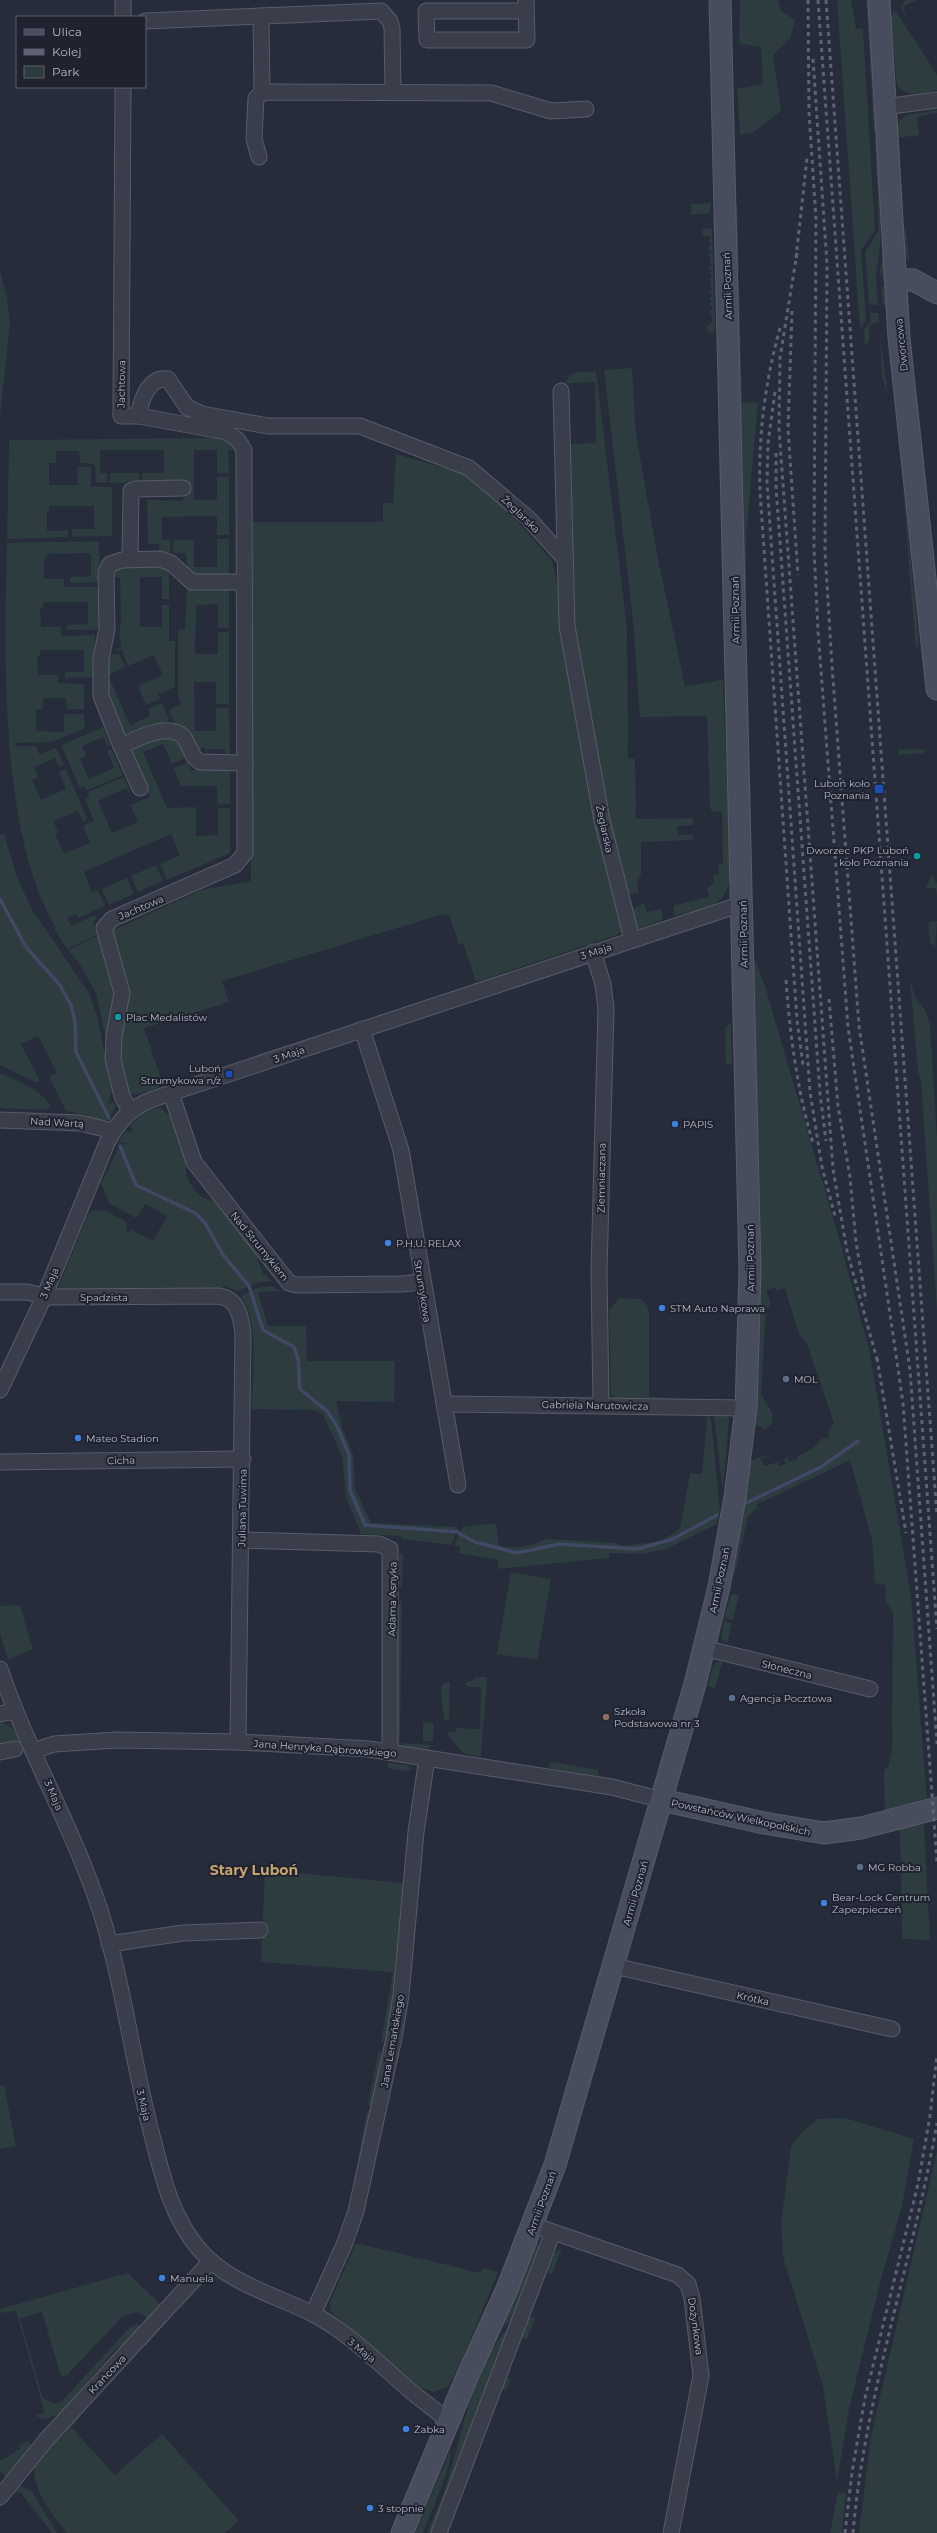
<svg xmlns="http://www.w3.org/2000/svg" width="937" height="2533" viewBox="0 0 937 2533" font-family="Montserrat,sans-serif">
  <style>
    .green { fill: #2c3c3f }
    .lines { fill: none; stroke-linecap: round; stroke-linejoin: round }
    .stream { stroke: #404963; stroke-width: 3.5 }
    .street-casing { stroke: #585c68; stroke-width: 17 }
    .secondary-casing { stroke: #585c68; stroke-width: 23 }
    .street { stroke: #3a3e4a; stroke-width: 15 }
    .secondary { stroke: #484d5d; stroke-width: 21 }
    .rail { stroke: #5e6373; stroke-width: 3; stroke-dasharray: 4 4; stroke-linecap: butt }
    .transit-dot { fill: #1a4fb4; stroke: #1f232f; stroke-width: 1.5 }
    .culture-dot { fill: #0f9aa8; stroke: #1f232f; stroke-width: 1.5 }
    .shop-dot { fill: #3f7fe0; stroke: #1f232f; stroke-width: 1.5 }
    .service-dot { fill: #5c6f8a; stroke: #1f232f; stroke-width: 1.5 }
    .education-dot { fill: #8d6e63; stroke: #1f232f; stroke-width: 1.5 }
    .labels { text-anchor: middle; stroke-width: 4; stroke-linejoin: round; paint-order: stroke }
    .street-label { font-size: 10px; fill: #b5b9c6; stroke: #1f232f }
    .poi-label { font-size: 10px; fill: #b5b9c6; stroke: #1f232f; text-anchor: start }
    .district-label { font-size: 14px; font-weight: bold; fill: #c7a36f; stroke: #1f232f }
  </style>
  <rect width="100%" height="100%" fill="#262c3a"/>
  <g class="green">
    <path d="M740 0H778L781 11 795 20 790 39 773 55 781 111 754 132 740 135 737 89 763 84 761 47 739 43Z"/>
    <path d="M837 0H851L856 29 863 28 875 230 861 250 866 320 860 329Z"/>
    <path d="M866 0H871L879 131 874 132Z"/>
    <path d="M906 0H917L903 6 908 20 900 7Z"/>
    <path d="M895 10 937 75V90C920 93 909 99 897 85L891 18Z"/>
    <path d="M937 110V113L917 117 919 135 897 138V123L907 115Z"/>
    <path d="M875 140H880L882 186 880 248 876 274 878 305H872L869 302 865 252 879 230Z"/>
    <path d="M711 203 710 213 691 215V204Z"/>
    <path d="M733 204H737L739 271 736 269Z"/>
    <path d="M712 228 715 332H709L706 328 713 321 710 311 713 308 709 304 712 301 709 298 713 295 709 292 712 289 709 286 712 283 709 280 712 276 709 273 712 271 709 268 712 265 709 261 711 258 708 255 711 252 708 248 711 245 708 241 711 238 708 235 706 237 702 234 703 229Z"/>
    <path d="M903 228 906 229 909 262 904 254Z"/>
    <path d="M883 250 888 276 881 277 880 271Z"/>
    <path d="M0 271 7 298 10 324 0 417Z"/>
    <path d="M739 279 742 402 758 403 746 536V692L736 281Z"/>
    <path d="M889 282 891 304 883 305 881 287Z"/>
    <path d="M870 313H878L879 322 873 323 869 328V340L865 347 864 330 871 322Z"/>
    <path d="M880 336 888 395 882 377Z"/>
    <path d="M632 368 636 434 657 554 685 687 723 679 730 872C728 910 705 907 674 916L673 908 675 905 709 897 707 888 713 883 714 875H719L718 865 723 864 722 812 712 811 710 808 707 716 640 717 633 620 604 370Z"/>
    <path d="M596 371 627 627 628 759H635L636 819 693 818V825L677 826 678 835H693V840L641 842V874L637 883 639 893C631 895 628 894 623 887L571 626 568 444 596 443 595 382 566 383 565 389H560L572 373Z"/>
    <path d="M217 438 237 446V449H228L229 473H217V450H194V500H217V477H229V535H217V516L162 517V539L170 540V553H159V544H148L147 500H156V492L157 500 183 501 184 482 142 483V473H164V450H100V473H107V483L96 482 95 464 80 463 79 451H56V463H49V485H78L77 467H91V487H112V536L72 537V529H94V506H49V512H47V531H66L68 529V537L7 539 9 440Z"/>
    <path d="M396 454 466 474 502 505 552 560 625 932 476 982 463 943 459 944 449 915 444 914 222 981 229 1002 144 1028 161 1079 169 1084 135 1095 130 1094 120 1063 111 931 202 890 251 881 250 522H383V503H393Z"/>
    <path d="M110 473H139V482L110 483Z"/>
    <path d="M902 479 919 639 916 651Z"/>
    <path d="M217 539H229V575H195L187 567 186 553H173L174 540H194V567H217Z"/>
    <path d="M99 541 100 582 70 583V577L91 576V553L46 554V559L44 560V579H64V587H100V626L96 630H67V625L88 624V602H43V608H40L41 627H61V636L95 635V677L65 678V672H84V650H40V656H37L38 675H58V683L84 684V709H67L66 698H43V709H36V731L64 732V714H84L85 728 52 742 15 743V746H36L39 754 56 748 64 765 59 767 55 758 34 767 38 777 32 780 41 800 66 789 59 772 66 769 87 819 83 822 78 811 53 821 58 832 55 834 64 854 90 843 83 826 94 821 85 799 89 796 88 792 124 777 133 799 126 788 98 801 112 833 138 822 130 805 150 797 130 750 153 737H177L186 758 172 764 163 744 143 752 167 808 196 807V836L218 835V808H230V853L167 880 160 864 180 855 171 834 84 872 92 893 98 890 105 906 78 918 76 914 67 918 71 926 95 915 97 919 93 921 97 935 67 949 54 929 56 928C0 835 4 658 7 543Z"/>
    <path d="M120 565 169 567V599H162V577H140V627H162V605H169V641H175V687L158 694 160 699 146 705 138 686 163 675 154 655 128 666 122 650H112L121 648 120 635 112 634H120V626L112 625H121L120 577H111L112 572Z"/>
    <path d="M187 589H229V628H218V604L196 605 195 654H218V632H229V704H216V682H194L195 731H216V708H229L230 757H225V749H207V757L202 755 206 754V748H201L200 751H196L176 727 169 710 181 704 178 696V630L185 629Z"/>
    <path d="M119 654 125 667 108 675 130 725 150 716 148 709 162 703 169 720 130 737 125 736 106 698 108 655Z"/>
    <path d="M103 727 110 745 107 746 103 737 82 746 86 756 80 759 89 779 114 768 107 751 111 749 123 775 87 790 85 786 80 788 62 747 64 744Z"/>
    <path d="M924 749V753L899 755 898 750Z"/>
    <path d="M188 763 191 770H230V804L218 805 217 786H181L173 768Z"/>
    <path d="M4 834 16 874 31 908 89 993 97 1016 112 1090 108 1104 115 1102 116 1106 108 1120 90 1119 87 1115 66 1111 49 1077 57 1073 38 1036 21 1044 40 1081 37 1083 0 1065V835Z"/>
    <path d="M156 865 163 881 138 892 131 876Z"/>
    <path d="M932 875 937 883V898L936 888 925 889Z"/>
    <path d="M127 878 134 894 109 905 102 889Z"/>
    <path d="M644 903 647 912 661 909 663 920 636 930 632 909Z"/>
    <path d="M937 921 935 947 930 943 928 922Z"/>
    <path d="M98 936 115 991 107 1043 96 993 79 963 68 950Z"/>
    <path d="M750 945 765 986 843 1252 870 1354 911 1596 927 1800 885 1814 884 1770 888 1768 892 1750 893 1612 886 1602 885 1585 875 1583 872 1540 850 1460 756 1505 758 1507 748 1516 735 1574 729 1584 749 1462 759 1457 770 1456 761 1459 764 1466 778 1462 779 1466 786 1464 784 1459 788 1458 789 1462 797 1459V1457L812 1449 823 1438 827 1439 830 1434 827 1433 834 1423 806 1341 799 1334 785 1289 776 1291 775 1287 766 1291 771 1304 766 1311 761 1395 772 1412V1424L765 1430 754 1423Z"/>
    <path d="M910 980 915 997 925 1010 930 1025 937 1138V1311L921 1081 918 1071Z"/>
    <path d="M731 1023 732 1064H726L725 1028Z"/>
    <path d="M0 1074C17 1079 43 1091 51 1107L46 1110 0 1108Z"/>
    <path d="M160 1107 167 1114H169L187 1162C183 1175 191 1187 201 1196 206 1200 213 1199 218 1204L255 1252 263 1274 272 1281 256 1283 239 1291 223 1286 222 1291 57 1292 87 1216 92 1211 104 1210 127 1222 126 1231 129 1232 130 1229 153 1241 167 1216 145 1204 136 1218 109 1203 101 1184 119 1146 130 1142 118 1143 126 1130 130 1133 133 1129 129 1126 144 1113Z"/>
    <path d="M272 1286 281 1291 258 1292 268 1326H306L307 1361H395L394 1402 336 1401 342 1427 353 1454 355 1488 371 1523 458 1527 451 1545 403 1539 400 1536 361 1534 346 1497 342 1456 323 1415 314 1410 252 1409C252 1377 260 1323 241 1296L257 1288Z"/>
    <path d="M619 1298 640 1299 647 1305 649 1312V1397H664L658 1401H619L611 1394 609 1310Z"/>
    <path d="M707 1415 711 1419 720 1511 717 1524 666 1549 643 1554 610 1553 609 1558 498 1569V1560L459 1553 460 1547 454 1546 463 1527 496 1523 499 1546 523 1547 547 1539 617 1543 622 1546 662 1541 680 1528 690 1474H702Z"/>
    <path d="M717 1415H727L729 1419 723 1492 714 1416Z"/>
    <path d="M403 1552 402 1588 398 1584 399 1555Z"/>
    <path d="M511 1572 551 1579 537 1660 497 1654Z"/>
    <path d="M733 1594 739 1595 733 1620 724 1619 730 1597Z"/>
    <path d="M402 1599 400 1738V1740L397 1732 398 1606Z"/>
    <path d="M20 1605 33 1649 8 1660 0 1633V1606Z"/>
    <path d="M724 1621 732 1623 727 1644 721 1637Z"/>
    <path d="M723 1660 715 1688 708 1686 713 1665Z"/>
    <path d="M476 1677H487L481 1757 464 1754 446 1733 456 1732V1728L480 1729 481 1687H467L465 1683 474 1680Z"/>
    <path d="M450 1682 449 1720H444C444 1708 440 1699 441 1687L445 1683Z"/>
    <path d="M423 1722 434 1723 433 1741H423Z"/>
    <path d="M0 1723C15 1723 18 1739 24 1751L15 1743 0 1748Z"/>
    <path d="M400 1743 432 1745C425 1753 408 1749 400 1743Z"/>
    <path d="M550 1762 598 1770V1776L549 1768Z"/>
    <path d="M388 1763 407 1765 411 1769 407 1771 388 1768Z"/>
    <path d="M924 1824 930 1940 902 1939 900 1827Z"/>
    <path d="M265 1870 403 1883 395 1987 386 2037 383 2042H381L393 1972 261 1962Z"/>
    <path d="M379 2050 383 2055 373 2106 368 2105Z"/>
    <path d="M4 2085 16 2146 0 2149V2086Z"/>
    <path d="M367 2110 372 2111 360 2158 359 2155Z"/>
    <path d="M845 2118 914 2139 902 2206 880 2283 849 2409 837 2482 823 2386 783 2257 781 2223 791 2147 802 2132 818 2119Z"/>
    <path d="M937 2151V2533H859L871 2436Z"/>
    <path d="M537 2242 539 2246 510 2321 497 2332 535 2243Z"/>
    <path d="M356 2243 481 2273 483 2268 498 2272 463 2358 448 2387 434 2392 421 2388 331 2312 330 2302Z"/>
    <path d="M562 2248 552 2274 546 2272 553 2254Z"/>
    <path d="M128 2273 162 2306 149 2319 137 2312 123 2316 67 2375 62 2376 60 2373 42 2312 20 2319 43 2398 55 2404 61 2402 130 2327 137 2324 142 2327 127 2343 116 2349 60 2413 46 2419 34 2416 45 2413 16 2311 0 2313V2309Z"/>
    <path d="M210 2274 249 2294 210 2276 183 2305 184 2312 181 2307 186 2300 184 2296Z"/>
    <path d="M529 2316 535 2318 527 2339 521 2337Z"/>
    <path d="M169 2317 175 2318H170L148 2343V2351L146 2342Z"/>
    <path d="M513 2323 433 2533H427C434 2516 442 2499 447 2482 463 2432 474 2360 513 2323Z"/>
    <path d="M506 2377 511 2379 506 2391 500 2389Z"/>
    <path d="M84 2407 86 2410 71 2427 115 2475 162 2434 239 2521 224 2533H67C52 2515 30 2487 35 2462Z"/>
    <path d="M29 2441 31 2447 8 2479 0 2471V2461L20 2449 19 2444Z"/>
    <path d="M450 2451C455 2458 428 2521 423 2533H415Z"/>
    <path d="M22 2486 32 2492 57 2533H52L21 2493 16 2492 0 2507V2503L17 2488Z"/>
    <path d="M838 2492 846 2493 842 2533H830Z"/>
  </g>
  <g class="lines">
    <g class="stream">
      <path d="M0 899 26 947 59 984 71 1005 75 1022 76 1052 109 1118"/>
      <path d="M120 1146 136 1185 195 1213 205 1223 223 1255 249 1286 263 1330 294 1347 298 1359 300 1389 327 1411 337 1426 349 1455 350 1490 365 1525 458 1532"/>
      <path d="M746 1503 821 1467 858 1441"/>
      <path d="M460 1534 475 1542 517 1553 559 1544 637 1549 673 1539 717 1515"/>
    </g>
    <defs>
      <g id="street">
        <path d="M123 0V17"/>
        <path d="M526 0 527 40H427L426 11H526"/>
        <path d="M261 16 262 93"/>
        <path d="M145 21 381 11 390 21 392 28 393 91"/>
        <path d="M123 87 121 416H139L227 432 238 440 244 450 245 853 235 865 112 919 104 928 122 993 114 1036 113 1059 122 1096 130 1111"/>
        <path d="M884 107 937 100"/>
        <path d="M259 157 254 139 256 98 262 93 274 92 491 93 551 111 586 109"/>
        <path d="M561 391 567 626 602 820 632 939"/>
        <path d="M139 416C140 401 149 376 168 379L187 407 202 414 268 426H360L469 468 528 518 565 559"/>
        <path d="M130 559 131 491 136 489 183 488"/>
        <path d="M245 582H192L171 563 160 559 122 560 110 564 106 572 107 629 101 659V696L121 746C138 738 167 722 184 737L194 757 200 762 245 763"/>
        <path d="M121 746 140 788"/>
        <path d="M593 952 603 984 606 1009 599 1271 601 1405"/>
        <path d="M362 1029 401 1150 458 1485"/>
        <path d="M171 1093 194 1162 289 1283 297 1285 401 1284 422 1282"/>
        <path d="M0 1120 80 1123 113 1131"/>
        <path d="M0 1292H27L48 1297 218 1296C238 1298 241 1317 243 1334L238 1742"/>
        <path d="M0 1390 44 1297 107 1143C118 1121 130 1108 153 1099L742 904"/>
        <path d="M444 1404 746 1408"/>
        <path d="M0 1462 243 1459"/>
        <path d="M241 1540 379 1544 390 1549V1752"/>
        <path d="M704 1648 870 1689"/>
        <path d="M0 1669C28 1752 74 1829 101 1913 124 1986 133 2065 153 2139 163 2179 172 2217 199 2249 226 2282 274 2295 311 2313 349 2332 381 2366 413 2393 426 2404 438 2410 448 2423"/>
        <path d="M0 1714 15 1711"/>
        <path d="M33 1751 54 1744 117 1740 238 1742 369 1749 612 1787 662 1800"/>
        <path d="M0 1752 15 1749"/>
        <path d="M109 1944 183 1933 260 1930"/>
        <path d="M614 1966 892 2029"/>
        <path d="M533 2225 678 2275 688 2284 692 2298 701 2376 671 2533"/>
        <path d="M313 2314 344 2245 356 2211 394 2038 401 1995 416 1832 427 1758"/>
        <path d="M0 2497 46 2440 211 2261"/>
        <path d="M439 2533 553 2232"/>
      </g>
      <g id="secondary">
        <path d="M879 0 899 338 937 689"/>
        <path d="M895 279 913 280 937 293"/>
        <path d="M662 1800 764 1823 824 1833 861 1828 937 1808"/>
        <path d="M402 2533 467 2377 507 2289 555 2165 695 1684 719 1587 735 1497 746 1408 750 1271 720 0"/>
      </g>
    </defs>
    <use href="#street" class="street-casing"/>
    <use href="#secondary" class="secondary-casing"/>
    <use href="#street" class="street"/>
    <use href="#secondary" class="secondary"/>
    <g class="rail">
      <path d="M808 0 809 112 816 219 814 549 818 631 848 1027 903 1403 937 1862"/>
      <path d="M818 0 937 1629"/>
      <path d="M826 0 937 1516"/>
      <path d="M813 59 827 264 825 551 832 666 859 1026 910 1370 937 1744"/>
      <path d="M797 253 780 358 779 429 833 1169 847 1251 878 1363"/>
      <path d="M796 258 807 158"/>
      <path d="M792 311 788 429 798 575"/>
      <path d="M780 328C765 382 758 437 760 492L797 1020 803 1065"/>
      <path d="M775 392 768 443 767 483 810 1092 822 1167 835 1216"/>
      <path d="M776 453V487L820 1093 826 1141"/>
      <path d="M786 980C790 1035 797 1090 813 1143"/>
      <path d="M829 999 838 1106 850 1177 856 1242 866 1301"/>
      <path d="M877 1358 906 1533"/>
      <path d="M845 2533 852 2472 865 2398 918 2184 930 2116 937 2055"/>
      <path d="M853 2533C865 2393 913 2261 937 2123"/>
    </g>
  </g>
  <g class="transit-dot">
    <rect x="874" y="784" width="10" height="10" rx="2"/>
    <rect x="225" y="1070" width="8" height="8" rx="2"/>
  </g>
  <g class="culture-dot">
    <circle cx="917" cy="856" r="4"/>
    <circle cx="118" cy="1017" r="4"/>
  </g>
  <g class="shop-dot">
    <circle cx="675" cy="1124" r="4"/>
    <circle cx="388" cy="1243" r="4"/>
    <circle cx="662" cy="1308" r="4"/>
    <circle cx="78" cy="1438" r="4"/>
    <circle cx="824" cy="1903" r="4"/>
    <circle cx="162" cy="2278" r="4"/>
    <circle cx="406" cy="2429" r="4"/>
    <circle cx="370" cy="2508" r="4"/>
  </g>
  <g class="service-dot">
    <circle cx="786" cy="1379" r="4"/>
    <circle cx="732" cy="1698" r="4"/>
    <circle cx="860" cy="1867" r="4"/>
  </g>
  <circle class="education-dot" cx="606" cy="1717" r="4"/>
  <g class="labels">
    <g class="street-label">
      <text transform="translate(727 286) rotate(-92)" y="4">Armii Poznań</text>
      <text transform="translate(901 345) rotate(-96)" y="4">Dworcowa</text>
      <text transform="translate(121 384) rotate(-89)" y="4">Jachtowa</text>
      <text transform="translate(521 514) rotate(44)" y="4">Żeglarska</text>
      <text transform="translate(735 610) rotate(-91)" y="4">Armii Poznań</text>
      <text transform="translate(605 829) rotate(78)" y="4">Żeglarska</text>
      <text transform="translate(141 907) rotate(-23)" y="4">Jachtowa</text>
      <text transform="translate(743 934) rotate(-91)" y="4">Armii Poznań</text>
      <text transform="translate(596 951) rotate(-18)" y="4">3 Maja</text>
      <text transform="translate(289 1054) rotate(-19)" y="4">3 Maja</text>
      <text transform="translate(57 1122) rotate(3)" y="4">Nad Wartą</text>
      <text transform="translate(601 1178) rotate(-89)" y="4">Ziemniaczana</text>
      <text transform="translate(260 1246) rotate(51)" y="4">Nad Strumykiem</text>
      <text transform="translate(750 1258) rotate(-91)" y="4">Armii Poznań</text>
      <text transform="translate(49 1283) rotate(-67)" y="4">3 Maja</text>
      <text transform="translate(423 1291) rotate(81)" y="4">Strumykowa</text>
      <text x="104" y="1301">Spadzista</text>
      <text transform="translate(595 1405) rotate(1)" y="4">Gabriela Narutowicza</text>
      <text transform="translate(121 1460) rotate(-1)" y="4">Cicha</text>
      <text transform="translate(242 1508) rotate(-89)" y="4">Juliana Tuwima</text>
      <text transform="translate(719 1580) rotate(-78)" y="4">Armii Poznań</text>
      <text transform="translate(392 1599) rotate(-89)" y="4">Adama Asnyka</text>
      <text transform="translate(787 1669) rotate(14)" y="4">Słoneczna</text>
      <text transform="translate(325 1748) rotate(4)" y="4">Jana Henryka Dąbrowskiego</text>
      <text transform="translate(54 1795) rotate(67)" y="4">3 Maja</text>
      <text transform="translate(741 1817) rotate(12)" y="4">Powstańców Wielkopolskich</text>
      <text transform="translate(635 1893) rotate(-74)" y="4">Armii Poznań</text>
      <text transform="translate(753 1998) rotate(13)" y="4">Krótka</text>
      <text transform="translate(392 2041) rotate(-80)" y="4">Jana Lemańskiego</text>
      <text transform="translate(144 2105) rotate(77)" y="4">3 Maja</text>
      <text transform="translate(541 2203) rotate(-70)" y="4">Armii Poznań</text>
      <text transform="translate(696 2326) rotate(82)" y="4">Dożynkowa</text>
      <text transform="translate(362 2350) rotate(39)" y="4">3 Maja</text>
      <text transform="translate(107 2374) rotate(-47)" y="4">Krańcowa</text>
    </g>
    <g class="poi-label">
      <text x="870" y="787" text-anchor="end">Luboń koło<tspan x="870" dy="12">Poznania</tspan></text>
      <text x="909" y="854" text-anchor="end">Dworzec PKP Luboń<tspan x="909" dy="12">koło Poznania</tspan></text>
      <text x="126" y="1021">Plac Medalistów</text>
      <text x="221" y="1072" text-anchor="end">Luboń<tspan x="221" dy="12">Strumykowa n/ż</tspan></text>
      <text x="683" y="1128">PAPIS</text>
      <text x="396" y="1247">P.H.U. RELAX</text>
      <text x="670" y="1312">STM Auto Naprawa</text>
      <text x="794" y="1383">MOL</text>
      <text x="86" y="1442">Mateo Stadion</text>
      <text x="740" y="1702">Agencja Pocztowa</text>
      <text x="614" y="1715">Szkoła<tspan x="614" dy="12">Podstawowa nr 3</tspan></text>
      <text x="868" y="1871">MG Robba</text>
      <text x="832" y="1901">Bear-Lock Centrum<tspan x="832" dy="12">Zapezpieczeń</tspan></text>
      <text x="170" y="2282">Manuela</text>
      <text x="414" y="2433">Żabka</text>
      <text x="378" y="2512">3 stopnie</text>
    </g>
    <g class="district-label">
      <text x="254" y="1875">Stary Luboń</text>
    </g>
  </g>
  <rect x="16" y="16" width="130" height="72" fill="#1f232f" stroke="#5b5f6b"/>
  <rect x="24" y="29" width="20" height="6" fill="#484d5d" stroke="#5b5f6b"/>
  <text x="52" y="36" font-size="12" fill="#b5b9c6">Ulica</text>
  <rect x="24" y="49" width="20" height="6" fill="#5e6373" stroke="#5b5f6b"/>
  <text x="52" y="56" font-size="12" fill="#b5b9c6">Kolej</text>
  <rect x="24" y="66" width="20" height="12" fill="#2c3c3f" stroke="#5b5f6b"/>
  <text x="52" y="76" font-size="12" fill="#b5b9c6">Park</text>
</svg>
